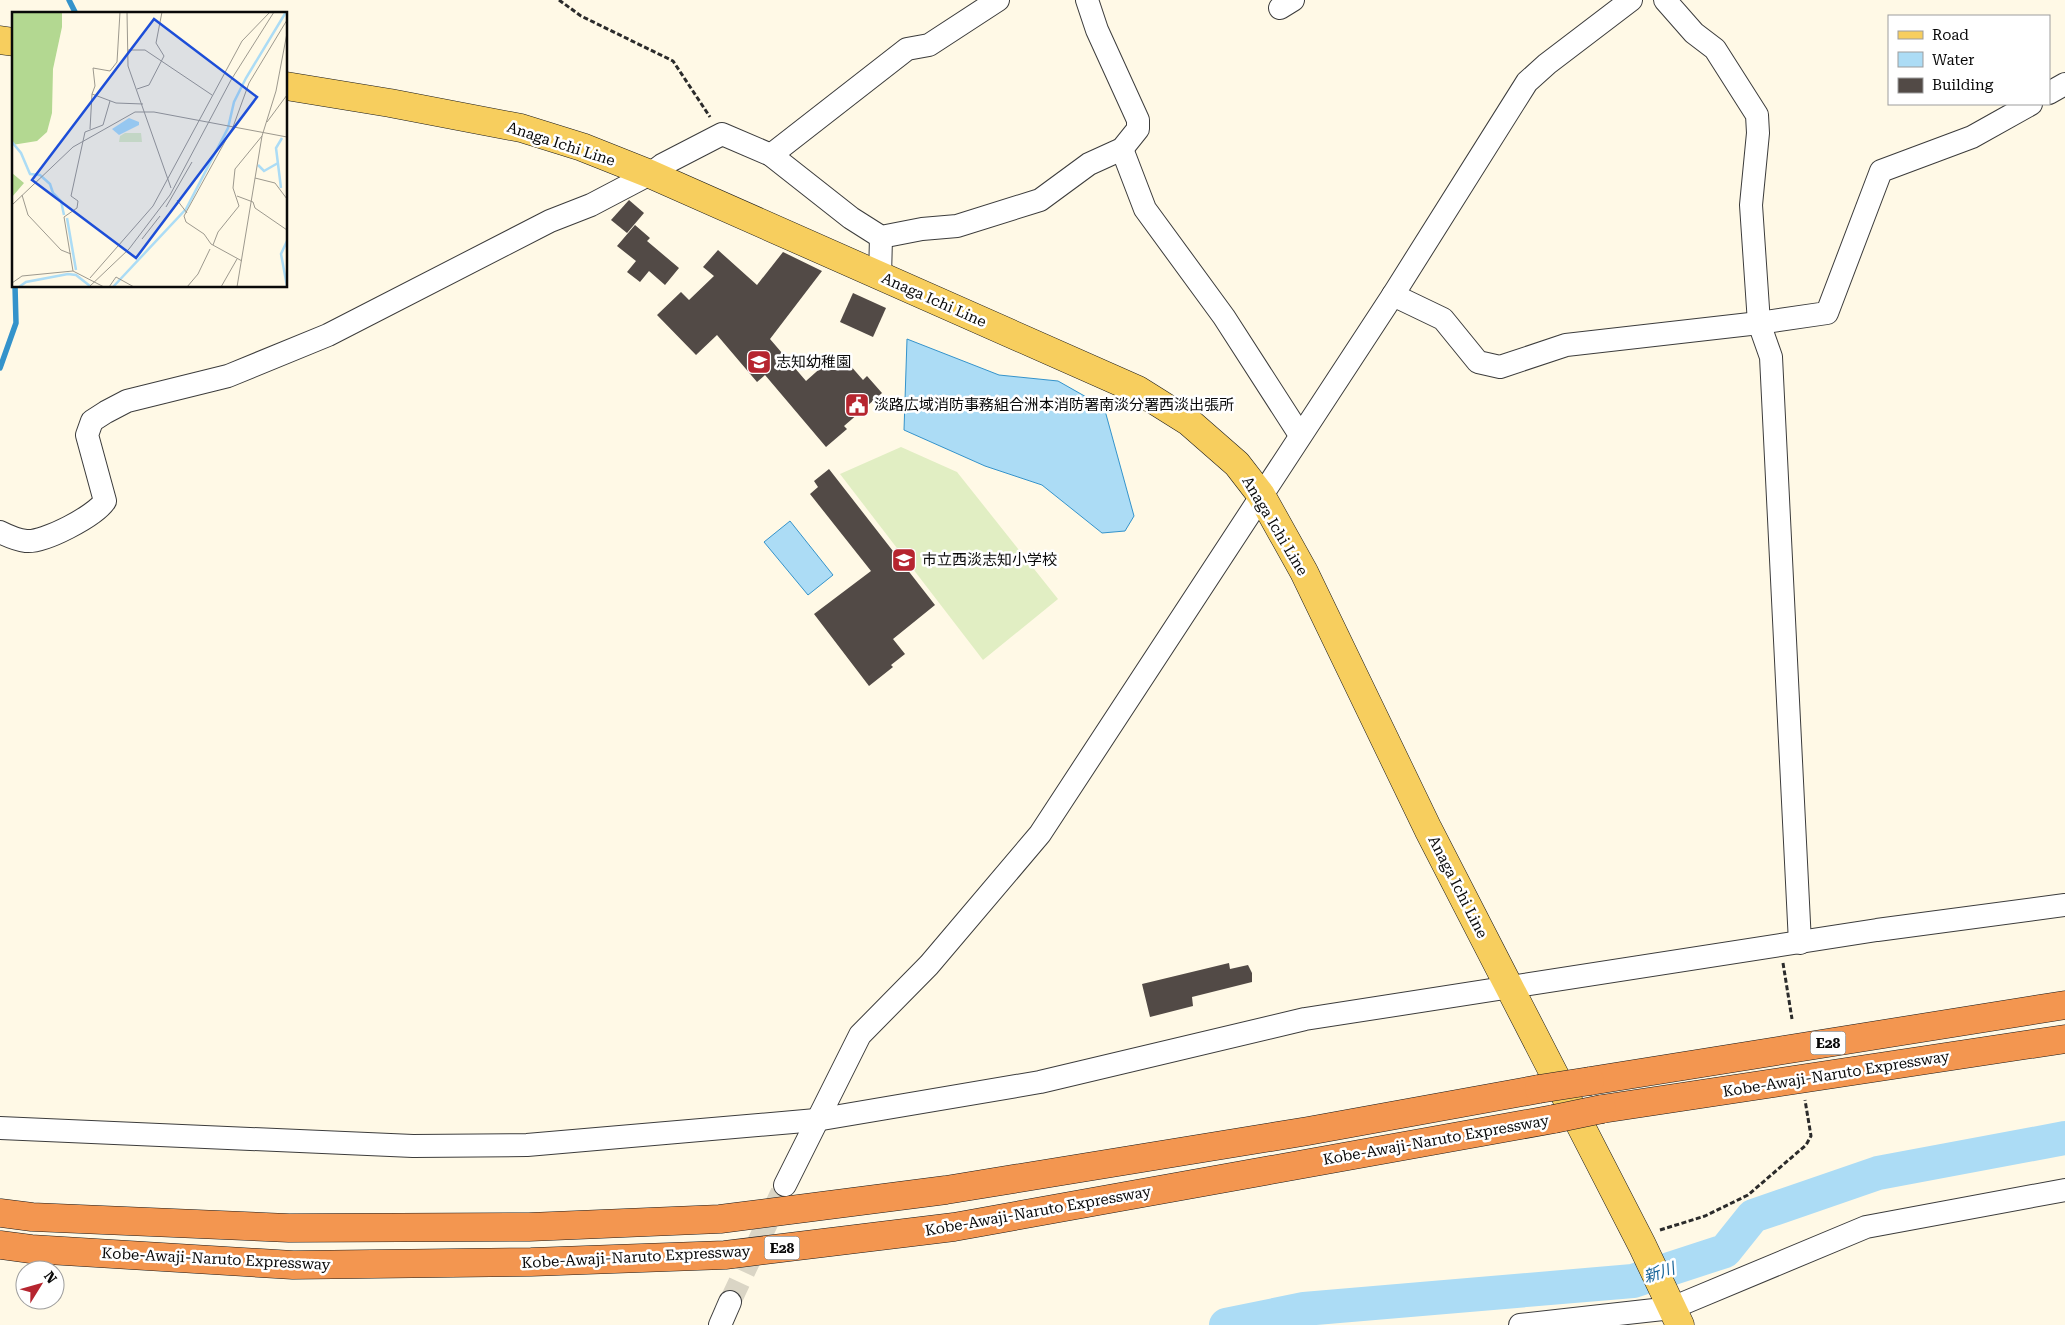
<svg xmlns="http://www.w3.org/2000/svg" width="2065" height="1325" viewBox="0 0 2065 1325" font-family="'Roboto Serif','Noto Sans JP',serif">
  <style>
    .pitch { fill: #e1eec3 }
    .water { fill: #acdcf5; stroke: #3493cb }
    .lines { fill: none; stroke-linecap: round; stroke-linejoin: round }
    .stream { stroke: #3493cb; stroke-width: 5.5 }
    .river { stroke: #acdcf5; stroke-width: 34 }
    .building { fill: #524a46 }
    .minor-tunnel { stroke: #dad5c5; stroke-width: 22; stroke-dasharray: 22 11; stroke-linecap: butt }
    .minor-casing { stroke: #3c3c3c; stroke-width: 24 }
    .major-casing { stroke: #1a1a1a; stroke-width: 29 }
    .highway-casing { stroke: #1a1a1a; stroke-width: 29 }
    .path { stroke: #2b2b2b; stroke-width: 3; stroke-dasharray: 5 2.5; stroke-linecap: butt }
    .minor { stroke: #fff; stroke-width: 22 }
    .major { stroke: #f7ce5e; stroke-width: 28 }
    .highway { stroke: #f39650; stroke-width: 28 }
    .highway-bridge-casing { stroke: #1a1a1a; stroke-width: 29; stroke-linecap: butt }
    .highway-bridge { stroke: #f39650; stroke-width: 28 }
    .labels { text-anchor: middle; stroke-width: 5; stroke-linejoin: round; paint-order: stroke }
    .shield { fill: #fff; stroke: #535353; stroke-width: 1 }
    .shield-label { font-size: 14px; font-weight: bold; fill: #090909 }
    .street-label { font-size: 15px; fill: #090909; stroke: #fff }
    .poi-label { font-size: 15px; fill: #090909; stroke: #fff; text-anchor: start }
    .water-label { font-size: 16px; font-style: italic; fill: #166398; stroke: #fff }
    .inset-river { fill: none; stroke: #acdcf5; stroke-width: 2.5 }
    .inset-road { fill: none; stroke: #9d998e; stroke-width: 1 }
    .view { fill: #1d4ed8; fill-opacity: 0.15; stroke: #1d4ed8; stroke-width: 2.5 }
    .inset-edge { fill: none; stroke: #090909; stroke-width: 2.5 }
  </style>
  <rect width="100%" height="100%" fill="#fff9e6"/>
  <path class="pitch" d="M901 447 957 472 1058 599 983 660 840 474Z"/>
  <g class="water">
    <path d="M907 339 999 375 1058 381 1104 407 1134 516 1125 531 1102 533 1042 485 985 466 904 430Z"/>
    <path d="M790 521 833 575 808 595 764 542Z"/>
  </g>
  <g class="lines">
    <g class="stream">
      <path d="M69 0 76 14"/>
      <path d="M0 368 16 323 15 286"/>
    </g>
    <path class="river" d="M1226 1325 1304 1309 1633 1281 1725 1251 1753 1216 1878 1173 2065 1138"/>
  </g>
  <g class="building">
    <path d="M629 200 644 213 627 233 611 220Z"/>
    <path d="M635 225 650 238 647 241 679 268 665 285 649 271 640 282 627 272 636 261 617 246Z"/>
    <path d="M718 250 757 285 783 252 822 271 770 339 806 381 834 356 844 368 849 364 863 380 867 376 882 393 844 426 847 429 826 447 765 375 757 382 717 335 696 355 657 315 681 292 689 300 714 276 703 267Z"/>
    <path d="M853 293 886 308 873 337 840 322Z"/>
    <path d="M829 469 935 605 893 639 905 654 891 665 893 667 869 686 814 614 871 571 810 494 818 487 814 481Z"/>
    <path d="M1229 963 1230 969 1248 965 1252 973V982L1192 997 1193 1006 1150 1017 1142 984Z"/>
  </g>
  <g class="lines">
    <path class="minor-tunnel" d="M730 1302 785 1185"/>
    <defs>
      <g id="minor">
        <path d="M1665 0 1694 33 1715 49 1757 115 1758 133 1751 205 1759 323 1771 357 1800 943"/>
        <path d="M1280 8 1293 0"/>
        <path d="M2049 93 2065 84"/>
        <path d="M1122 149 1145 209 1224 317 1300 435"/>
        <path d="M771 155 907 49 929 45 998 0"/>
        <path d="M880 277 881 237"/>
        <path d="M1393 295 1443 319 1478 362 1500 367 1566 345 1759 323 1827 313 1881 171 1972 137 2031 104"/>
        <path d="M0 532C8 536 17 540 26 541 44 543 95 516 105 501L87 435 92 421 106 412 127 401 228 376 328 335 550 221 591 205 650 174 662 165 722 134 771 155 851 218 881 237 922 229 957 226 1040 200 1089 164 1122 149 1138 129V120L1097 30 1087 0"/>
        <path d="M0 1128 413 1146 527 1145 816 1120 1040 1082 1305 1019 1877 930 2065 905"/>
        <path d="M785 1185 860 1035 929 965 1040 834 1393 295 1527 82 1547 64 1631 0"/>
        <path d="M720 1325 730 1302"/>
        <path d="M1520 1325 1672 1308 1866 1227 2065 1190"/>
      </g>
      <g id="major">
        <path d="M0 40 14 42"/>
        <path d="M286 86 390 103 521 128 582 147 650 174 1138 390 1189 422 1237 464 1261 495 1304 572 1428 829 1642 1245 1680 1325"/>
      </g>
      <g id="highway">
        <path d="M1590 1081 2065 1005"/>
        <path d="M1602 1109 2065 1039"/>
        <path d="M0 1213 32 1217 289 1228 529 1227 720 1219 946 1190 1308 1131 1539 1089"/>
        <path d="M0 1245 31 1249 293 1265 531 1262 725 1255 954 1227 1554 1119"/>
      </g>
    </defs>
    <use href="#minor" class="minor-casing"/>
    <use href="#major" class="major-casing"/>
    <use href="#highway" class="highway-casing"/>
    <g class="path">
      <path d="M559 0 581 16 673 61 710 117"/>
      <path d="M1783 963 1792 1019"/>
      <path d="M1660 1230 1705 1216 1748 1195 1806 1145 1811 1136 1805 1100"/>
    </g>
    <use href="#minor" class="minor"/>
    <use href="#major" class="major"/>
    <use href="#highway" class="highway"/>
    <defs>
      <g id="highway-bridge">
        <path d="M1539 1089 1590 1081"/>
        <path d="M1554 1119 1602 1109"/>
      </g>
    </defs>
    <use href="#highway-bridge" class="highway-bridge-casing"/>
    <use href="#highway-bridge" class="highway-bridge"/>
  </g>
  <defs>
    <symbol id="school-square" viewBox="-11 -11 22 22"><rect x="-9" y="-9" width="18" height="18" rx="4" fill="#b6252f" stroke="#fff"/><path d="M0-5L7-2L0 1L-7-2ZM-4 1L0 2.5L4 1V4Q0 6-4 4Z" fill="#fff"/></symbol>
    <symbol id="civic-square" viewBox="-11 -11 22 22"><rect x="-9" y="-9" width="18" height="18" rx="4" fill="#b6252f" stroke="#fff"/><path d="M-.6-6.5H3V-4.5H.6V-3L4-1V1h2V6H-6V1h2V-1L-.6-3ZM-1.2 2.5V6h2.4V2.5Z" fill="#fff"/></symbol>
  </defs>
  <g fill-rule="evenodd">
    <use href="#school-square" x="745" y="348" width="28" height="28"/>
    <use href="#civic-square" x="843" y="391" width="28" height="28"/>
    <use href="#school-square" x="890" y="546" width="28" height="28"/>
  </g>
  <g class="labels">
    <g class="shield">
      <rect x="1810.5" y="1031.5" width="35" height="23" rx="4"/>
      <rect x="764.5" y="1236.5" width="35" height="23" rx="4"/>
    </g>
    <g class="shield-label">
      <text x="1828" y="1048">E28</text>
      <text x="782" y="1253">E28</text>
    </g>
    <g class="street-label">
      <text transform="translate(561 144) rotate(18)" y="5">Anaga Ichi Line</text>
      <text transform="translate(934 300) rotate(24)" y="5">Anaga Ichi Line</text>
      <text transform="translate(1275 526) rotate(59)" y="5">Anaga Ichi Line</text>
      <text transform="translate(1458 887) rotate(63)" y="5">Anaga Ichi Line</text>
      <text transform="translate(1836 1074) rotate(-9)" y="5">Kobe-Awaji-Naruto Expressway</text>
      <text transform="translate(1436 1140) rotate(-10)" y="5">Kobe-Awaji-Naruto Expressway</text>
      <text transform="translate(1038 1211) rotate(-10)" y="5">Kobe-Awaji-Naruto Expressway</text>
      <text transform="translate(636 1257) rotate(-3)" y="5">Kobe-Awaji-Naruto Expressway</text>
      <text transform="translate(216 1259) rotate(3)" y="5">Kobe-Awaji-Naruto Expressway</text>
    </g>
    <g class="poi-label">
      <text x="776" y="367">志知幼稚園</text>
      <text x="874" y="410">淡路広域消防事務組合洲本消防署南淡分署西淡出張所</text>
      <text x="922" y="565">市立西淡志知小学校</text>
    </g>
    <g class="water-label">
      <text transform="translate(1659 1272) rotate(-18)" y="6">新川</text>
    </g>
  </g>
  <g transform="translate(12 12)">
    <rect width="275" height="275" fill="#fff9e6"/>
    <path d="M0 0H50V15L41 57 40 101 35 120 25 129 0 133ZM0 161 12 171 0 185Z" fill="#b3d891"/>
    <path d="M113 121H129L130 130H107L108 124Z" fill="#e1eec3"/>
    <path d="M117 106 127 110V113L107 123 100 117Z" fill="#acdcf5"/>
    <path class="inset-river" d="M0 130 9 141 18 162 28 163 38 172 41 181 49 189 52 203M246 153 252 159 266 151M269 176 264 136 270 126M55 206 64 258M275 229 269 242 275 274M7 275 14 270 56 262 64 263 78 274M101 275 174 197 216 116 222 90 234 66 274 0"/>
    <path class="inset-road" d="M108 0 105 50 98 59 81 56 83 74 80 82 104 91 131 92M115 0 116 54 159 176M116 38H133L200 83M125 77 137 73 152 44 144 31 150 0M255 110 275 83M78 117 80 82M243 166 263 171 275 187M10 183 16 203 49 238 59 242M225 184 241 190 243 196 275 218M165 188 175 201M0 193 61 135 123 100H142L275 125M154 195 180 150M130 227 148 204M201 233 206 220 227 194 221 176 223 157 250 124M230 249 199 232 192 222 174 210 172 204 221 115 237 71 275 8M61 259 52 205 65 196 66 189 59 184 73 120 91 113 98 89M78 266 141 194 230 29 258 0M0 271 10 264 61 259 92 275M77 275 117 237 158 183 219 68 262 0M97 275 104 265 122 275M175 275 186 262 198 237M209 275 225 247M225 275 250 124 264 79 275 21"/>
    <path class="view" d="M142 7 245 85 124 246 20 168Z"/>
    <rect width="275" height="275" class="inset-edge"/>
  </g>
  <rect x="1888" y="15" width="162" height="90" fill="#ffffff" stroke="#9d9d9d"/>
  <rect x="1898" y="31" width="25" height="8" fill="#f7ce5e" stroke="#9d9d9d"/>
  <text x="1932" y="40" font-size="15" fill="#090909">Road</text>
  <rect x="1898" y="52" width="25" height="15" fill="#acdcf5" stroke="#9d9d9d"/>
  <text x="1932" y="65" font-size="15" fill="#090909">Water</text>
  <rect x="1898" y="78" width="25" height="15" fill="#524a46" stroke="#9d9d9d"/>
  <text x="1932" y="90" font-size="15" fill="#090909">Building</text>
  <g transform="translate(40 1285) rotate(53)"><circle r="24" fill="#ffffff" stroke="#9d9d9d"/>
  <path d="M0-4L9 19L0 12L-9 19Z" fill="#b6252f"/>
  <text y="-8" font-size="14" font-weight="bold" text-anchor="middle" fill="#090909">N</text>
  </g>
</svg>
